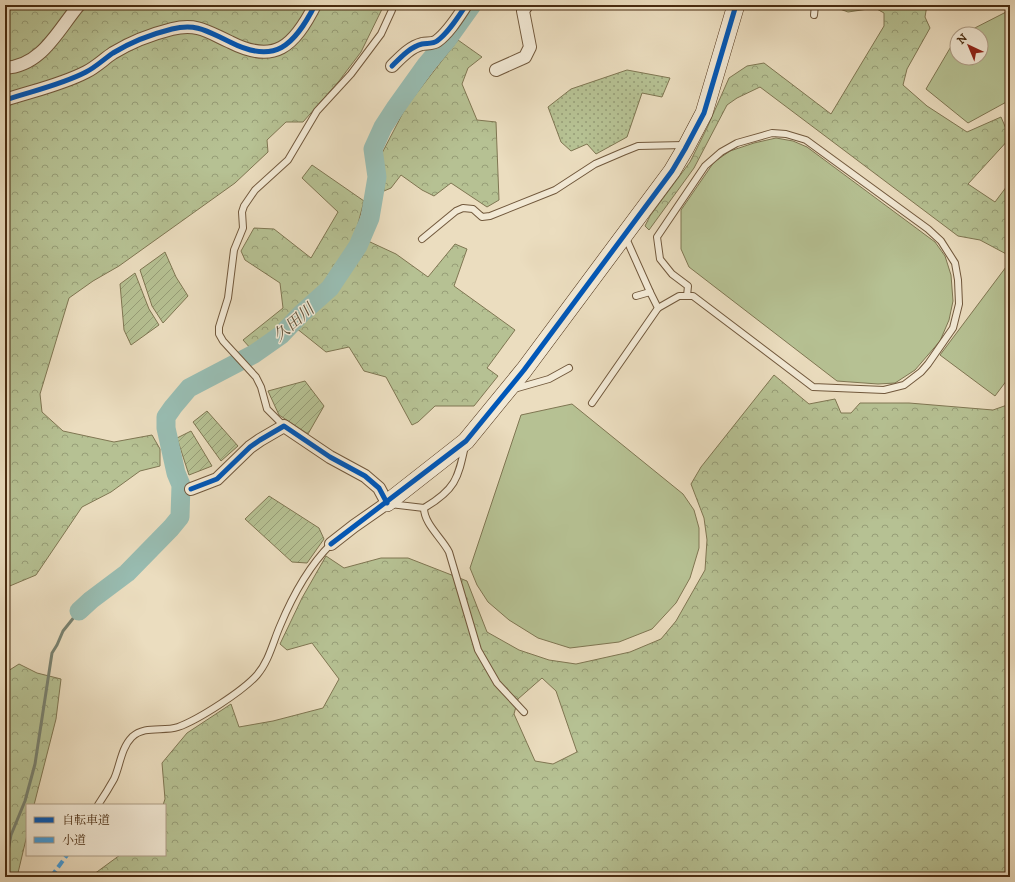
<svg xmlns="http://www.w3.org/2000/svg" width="1015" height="882" viewBox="0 0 1015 882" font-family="'IM FELL DW Pica','Noto Serif JP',serif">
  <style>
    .grass { fill: url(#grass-dots); stroke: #7f7652 }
    .forest { fill: url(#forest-crowns); stroke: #7f7652; fill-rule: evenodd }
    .garden { fill: url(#garden-furrows); stroke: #7f7652 }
    .pitch { fill: #b6c193; stroke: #7f7652 }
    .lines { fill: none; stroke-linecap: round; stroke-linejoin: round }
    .stream { stroke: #788271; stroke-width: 3 }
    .river { stroke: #98bcb1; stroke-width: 19 }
    .lane-casing { stroke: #71583c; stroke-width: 8 }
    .street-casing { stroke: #71583c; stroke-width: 14 }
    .secondary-casing { stroke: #482b10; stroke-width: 18 }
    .lane { stroke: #f2e9d5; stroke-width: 6 }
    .street { stroke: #f2e9d5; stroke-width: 12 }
    .secondary { stroke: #f2e9d5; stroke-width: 17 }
    .quiet { stroke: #409cde; stroke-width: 4; stroke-dasharray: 8 4; stroke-linecap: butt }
    .cycleway-casing { stroke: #f2e9d5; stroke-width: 8 }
    .cycleway { stroke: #0057b8; stroke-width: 5 }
    .labels { text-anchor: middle; stroke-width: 3; stroke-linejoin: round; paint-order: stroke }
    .water-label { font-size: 16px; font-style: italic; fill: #5c4f38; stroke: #f2e9d5 }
  </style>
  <defs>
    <pattern id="grass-dots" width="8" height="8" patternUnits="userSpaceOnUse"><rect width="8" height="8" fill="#b6c193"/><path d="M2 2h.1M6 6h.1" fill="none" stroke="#969d77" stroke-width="1.8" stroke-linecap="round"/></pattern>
    <pattern id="forest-crowns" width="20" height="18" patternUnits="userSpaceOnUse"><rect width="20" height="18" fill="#b6c193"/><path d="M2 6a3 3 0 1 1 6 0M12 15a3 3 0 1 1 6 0" fill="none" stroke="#969d77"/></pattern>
    <pattern id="garden-furrows" width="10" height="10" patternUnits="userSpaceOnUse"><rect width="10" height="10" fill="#b6c193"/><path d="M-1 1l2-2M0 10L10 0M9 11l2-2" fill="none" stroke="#969d77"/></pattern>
  </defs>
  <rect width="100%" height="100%" fill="#ebddbf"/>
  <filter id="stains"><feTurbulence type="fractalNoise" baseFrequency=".005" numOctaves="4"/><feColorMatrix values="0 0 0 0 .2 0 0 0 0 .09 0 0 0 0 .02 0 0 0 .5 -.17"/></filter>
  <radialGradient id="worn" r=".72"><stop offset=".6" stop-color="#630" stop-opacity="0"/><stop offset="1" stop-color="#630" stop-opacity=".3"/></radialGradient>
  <path class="grass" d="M627 70 670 78 662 97 642 93 627 137 596 154 587 144 571 151 561 142 548 107 571 89Z"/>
  <g class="forest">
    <path d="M5 5H384L361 52 339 81 303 122H286L267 140 268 152 235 183 119 266 93 281 69 298 40 394 42 412 63 431 114 442 152 435 160 449V466L140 471 111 492 82 507 36 575 5 588Z"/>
    <path d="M829 5H927L925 17 930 28 907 69 903 85 927 106 967 132 1001 117 1010 138 968 184 995 202 1010 182V256L980 240 958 236 760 87 737 98 727 105 694 168 649 230 645 226 650 216 690 162 707 128 729 78 747 66 764 63 831 114 884 26V13L875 8 848 12Z"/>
    <path d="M458 40 482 57 468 68 462 84 477 120 496 122 499 200 487 207 451 183 434 196 422 190 401 175 391 188 384 191 381 155 406 107Z"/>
    <path d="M312 165 364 201 355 235 396 254 428 277 455 244 467 249 454 286 515 330 487 368 498 376 474 406H435L418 422 412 425 386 377 364 371 349 347 326 352 286 320 252 350 243 340 283 308 280 283 245 260 241 251 254 228 274 229 311 258 338 212 302 178Z"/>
    <path d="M774 375 809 404 835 399 841 413H851L860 403H909L993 410 1010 404V877H90L120 855H165V805H163L165 799 162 763 187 733 231 704 239 727 273 721 323 708 339 679 312 643 287 650 280 644 302 598 326 556 344 568 381 558H408L467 581 487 632 519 650 549 660 576 664 630 652 661 639 676 621 705 570 707 540 704 518 691 484 701 467ZM542 678 556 691 577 752 553 764 535 761 514 714 518 699Z"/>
    <path d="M19 664 37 673 61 679 56 719 34 805H27V835L17 877H5V675L8 671Z"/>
  </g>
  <g class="garden">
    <path d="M165 252 176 277 188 296 163 323 152 306 140 270Z"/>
    <path d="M135 273 149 309 159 325 131 345 124 330 120 284Z"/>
    <path d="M305 381 324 406 308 434 279 415 268 391Z"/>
    <path d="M207 411 238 446 221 461 193 422Z"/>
    <path d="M191 431 212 466 189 475 177 438Z"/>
    <path d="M269 496 319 528 324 539 307 563 292 562 245 519Z"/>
  </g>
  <g class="pitch">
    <path d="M1010 10V100L968 123 926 89 956 38 957 37V58H981V34H963Z"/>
    <path d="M776 138 793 141 807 147 935 242 945 256 951 275 953 301 949 320 940 341 915 370 895 383 878 384 837 381 689 267 681 249V210L714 162 730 151 754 143Z"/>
    <path d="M1006 267 1010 271V376L995 396 940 355Z"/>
    <path d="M572 404 683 494 694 510 699 528V548L690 578 676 603 652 629 619 642 570 648 538 638 509 620 488 602 477 585 470 568 521 415Z"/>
  </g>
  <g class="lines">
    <path class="stream" d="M5 867 11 835 25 801 35 764 52 653 57 645 63 631 79 611"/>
    <path class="river" d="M79 611 91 600 127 573 171 528 180 517 181 485 176 473 166 428V417L173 407 189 388 254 354 281 335 301 314 330 288 358 246 370 218 377 177 373 149 383 127 396 107 426 65 447 40 472 5"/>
    <defs>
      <g id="lane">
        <path d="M814 15 815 5"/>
        <path d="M422 239 456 211 463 208 473 209 482 217 490 216 555 190 595 164 623 152 638 146 684 145"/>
        <path d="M636 296 650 292"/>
        <path d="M658 308 679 296H693L813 387 884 390 904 385 921 372 928 364 953 328 959 304 958 280 955 263 941 241 928 229 806 140 786 134 772 133 737 143 721 152 705 166 657 237 660 259 672 274 688 286 687 296"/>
        <path d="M514 389 549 379 569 368"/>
        <path d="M592 403 658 308 650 292 625 236"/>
        <path d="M284 426 267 409 261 387 256 377 223 341 219 334V327L228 298 234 250 243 228 242 212 244 206 255 190 288 160 317 111 351 74 381 34 392 10 393 5"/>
        <path d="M390 504 424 508C455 490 458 479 465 446"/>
        <path d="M424 508C424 524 442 538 449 552L478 650 497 683 524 712"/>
        <path d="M98 805C104 796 109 788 114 779 120 766 121 748 132 737 145 725 163 732 178 727 198 720 243 691 257 675 269 661 273 642 280 626 292 597 310 565 331 544"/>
      </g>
      <g id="street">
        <path d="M392 66C401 57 410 47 422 44 427 43 433 44 437 41 449 32 458 17 466 5"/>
        <path d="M5 68C42 66 58 30 79 5"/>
        <path d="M496 70 525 57 530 47 523 11 527 5"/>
        <path d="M5 100C32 91 61 85 86 72 96 67 104 59 113 53 131 42 152 34 172 29 198 23 208 32 230 42 275 65 294 46 315 5"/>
        <path d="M191 489 217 479 250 447 260 440 284 426 330 457 365 476 379 488 387 503 354 526 331 544"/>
      </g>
      <path id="secondary" d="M387 503 466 441 524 370 672 171 685 149 704 113 736 5"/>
    </defs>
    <use href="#lane" class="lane-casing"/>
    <use href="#street" class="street-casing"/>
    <use href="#secondary" class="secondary-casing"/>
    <use href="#lane" class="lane"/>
    <use href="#street" class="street"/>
    <use href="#secondary" class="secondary"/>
    <path class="quiet" d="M51 877 67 855"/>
    <defs>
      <g id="cycleway">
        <path d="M392 66C401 57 410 47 422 44 427 43 433 44 437 41 449 32 458 17 466 5"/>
        <path d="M5 100C32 91 61 85 86 72 96 67 104 59 113 53 131 42 152 34 172 29 198 23 208 32 230 42 275 65 294 46 315 5"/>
        <path d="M191 489 217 479 250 447 260 440 284 426 330 457 365 476 379 488 387 503"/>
        <path d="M331 544 466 441 524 370 672 171 685 149 704 113 736 5"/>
      </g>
    </defs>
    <use href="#cycleway" class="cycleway-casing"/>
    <use href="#cycleway" class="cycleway"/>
  </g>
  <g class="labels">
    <g class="water-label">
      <text transform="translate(293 322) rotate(-41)" y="6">久田川</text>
    </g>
  </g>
  <rect width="1015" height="882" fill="none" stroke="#ebddbf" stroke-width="20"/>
  <rect x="6" y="6" width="1003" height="870" fill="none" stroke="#482b10" stroke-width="2"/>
  <rect x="10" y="10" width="995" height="862" fill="none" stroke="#482b10"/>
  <rect x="26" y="804" width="140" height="52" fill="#f2e9d5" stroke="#ae9d86"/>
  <rect x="34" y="817" width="20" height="6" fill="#0057b8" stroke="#ae9d86"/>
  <text x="62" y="824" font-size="12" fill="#482b10">自転車道</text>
  <rect x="34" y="837" width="20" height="6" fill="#409cde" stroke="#ae9d86"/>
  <text x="62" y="844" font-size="12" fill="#482b10">小道</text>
  <g transform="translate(969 46) rotate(316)"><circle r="19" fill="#f2e9d5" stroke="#ae9d86"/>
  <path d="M0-3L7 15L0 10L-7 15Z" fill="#8f2418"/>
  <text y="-6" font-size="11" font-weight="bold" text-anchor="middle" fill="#482b10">N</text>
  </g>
  <rect width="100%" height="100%" filter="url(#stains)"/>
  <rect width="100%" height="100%" fill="url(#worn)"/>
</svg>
